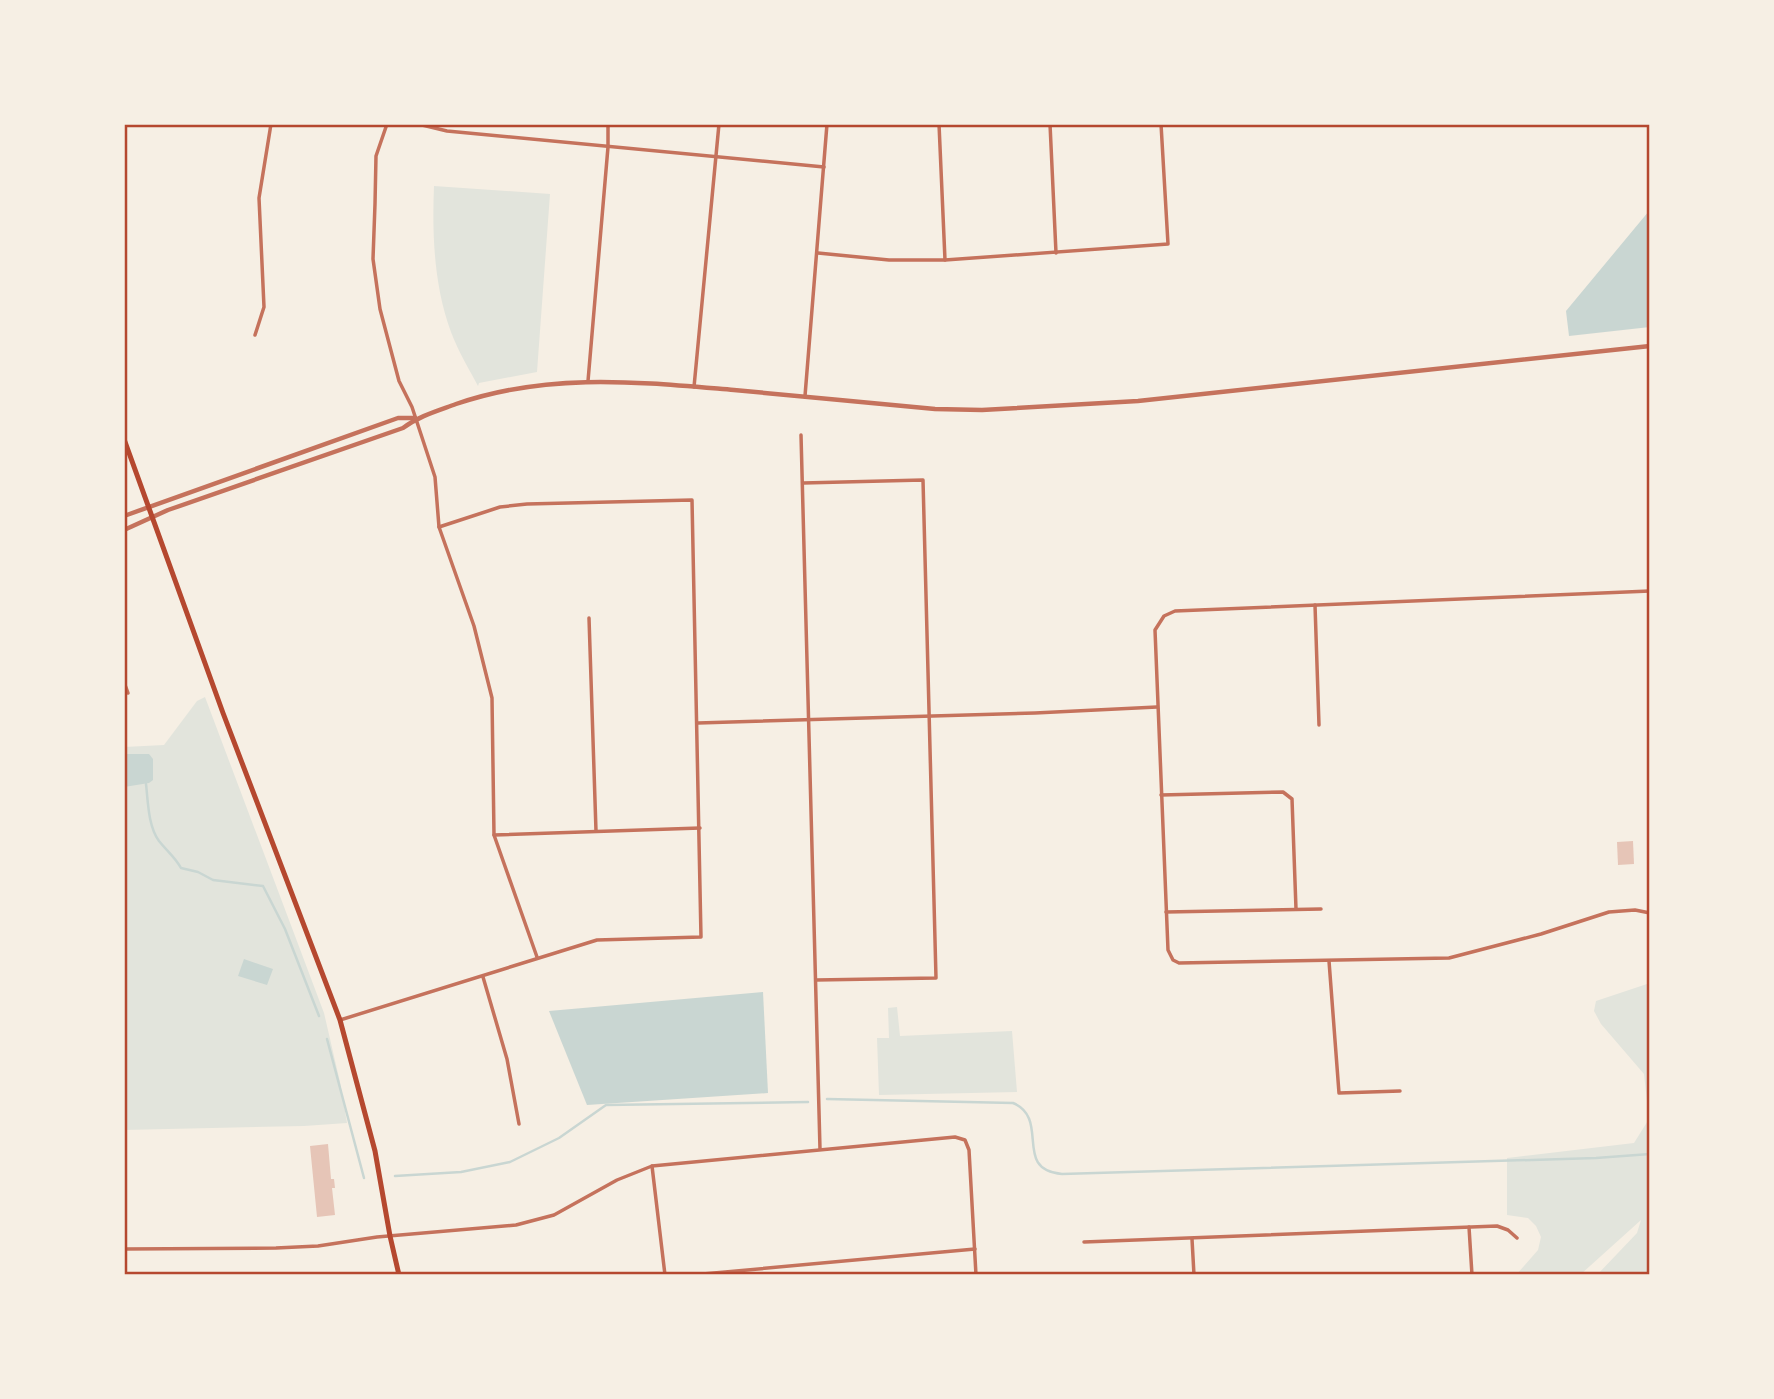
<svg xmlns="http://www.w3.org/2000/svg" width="1774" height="1399" viewBox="0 0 1774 1399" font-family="'Exo 2',sans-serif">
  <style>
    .green { fill: #e2e4dc }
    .water { fill: #c9d6d2 }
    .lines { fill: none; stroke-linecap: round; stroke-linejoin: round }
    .stream { stroke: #c9d6d2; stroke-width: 2.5 }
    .building { fill: #e6c5b7 }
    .minor { stroke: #c5725c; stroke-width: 3.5 }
    .tertiary { stroke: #c5725c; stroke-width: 4.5 }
    .secondary { stroke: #b5482f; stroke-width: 5 }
    .neatline { fill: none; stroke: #b5482f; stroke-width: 2.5 }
  </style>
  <rect width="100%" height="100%" fill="#f6efe4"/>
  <g class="green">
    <path d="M434 186 550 194 537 372 479 383 478 386C469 369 458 351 451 332 434 286 432 235 434 186Z"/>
    <path d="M205 697 324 1013 340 1082 347 1123 304 1126 124 1130V747L164 745 197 701Z"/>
    <path d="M1650 983V1275H1597L1637 1233 1641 1220 1580 1275H1516L1538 1250 1541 1237 1536 1226 1528 1218 1507 1215V1158L1634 1143 1649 1119 1644 1074 1601 1024 1594 1011 1596 1001Z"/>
    <path d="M897 1007 900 1036 1012 1031 1017 1092 879 1095 877 1038H889L888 1008Z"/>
  </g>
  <g class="water">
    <path d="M1650 204V327L1569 336 1566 311 1649 211Z"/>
    <path d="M124 754H149L153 759V780L149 783 124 787Z"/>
    <path d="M244 959 273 969 267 985 238 976Z"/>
    <path d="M763 992 768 1093 587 1105 549 1011Z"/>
  </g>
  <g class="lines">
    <g class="stream">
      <path d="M146 784C148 801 148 826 159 841 166 850 175 857 181 868L198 872 213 880 263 886 285 929 319 1016"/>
      <path d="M327 1039 364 1178"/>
      <path d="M827 1099 1013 1103C1051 1119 1012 1170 1062 1174L1596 1158 1650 1154"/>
      <path d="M395 1176 461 1172 510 1162 559 1138 606 1105 808 1102"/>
    </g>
  </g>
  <g class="building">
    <path d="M1633 841 1634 864 1618 865 1617 842Z"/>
    <path d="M328 1144 331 1179H334L335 1188H332L335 1215 317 1217 310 1146Z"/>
  </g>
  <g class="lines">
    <g class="minor">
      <path d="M387 124 376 156 375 204 373 259 380 309 399 381 412 407 435 477 439 527 474 626 492 698 494 835 537 957"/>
      <path d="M418 124 447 131 824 167"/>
      <path d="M939 124 945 260"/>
      <path d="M1050 124 1056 253"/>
      <path d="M818 253 889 260H945L1168 244 1161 124"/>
      <path d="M255 335 264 307 259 198 271 124"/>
      <path d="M588 381 608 147V124"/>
      <path d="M694 387 719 124"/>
      <path d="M805 396 827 124"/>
      <path d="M801 435 820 1149"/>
      <path d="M803 483 923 480 936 978 816 980"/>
      <path d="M1650 591 1175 611 1164 616 1155 630 1168 950 1173 960 1179 963 1449 958 1541 934 1609 912 1635 910 1650 913"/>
      <path d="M1315 605 1319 725"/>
      <path d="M589 618 596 831"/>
      <path d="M124 682 128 693"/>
      <path d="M698 723 1035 713 1157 707"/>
      <path d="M1161 795 1283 792 1292 799 1296 909"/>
      <path d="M494 835 700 828"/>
      <path d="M1166 912 1321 909"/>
      <path d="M1329 961 1339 1093 1400 1091"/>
      <path d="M483 977 507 1059 519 1124"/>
      <path d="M340 1020 597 940 701 937 692 500 527 504 500 507 439 527"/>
      <path d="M652 1166 665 1275"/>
      <path d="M1469 1227 1472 1275"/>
      <path d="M1192 1239 1194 1275"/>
      <path d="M1084 1242 1497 1226 1508 1230 1517 1238"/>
      <path d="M124 1249 276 1248 318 1246 377 1237 516 1225 554 1215 617 1180 652 1166 955 1137 965 1140 969 1150 976 1275"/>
      <path d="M692 1275 975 1249"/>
    </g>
    <g class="tertiary">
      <path d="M124 516 398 418H415"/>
      <path d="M124 530 168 510 403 428C419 416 437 411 456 404 549 372 638 382 734 390 801 396 868 403 935 409L982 410 1138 401 1650 346"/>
    </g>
    <path class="secondary" d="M124 439 223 713 340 1020 375 1151 390 1236 399 1275"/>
  </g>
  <rect width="1774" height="1399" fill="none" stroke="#f6efe4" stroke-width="252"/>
  <rect x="126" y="126" width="1522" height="1147" class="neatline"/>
</svg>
